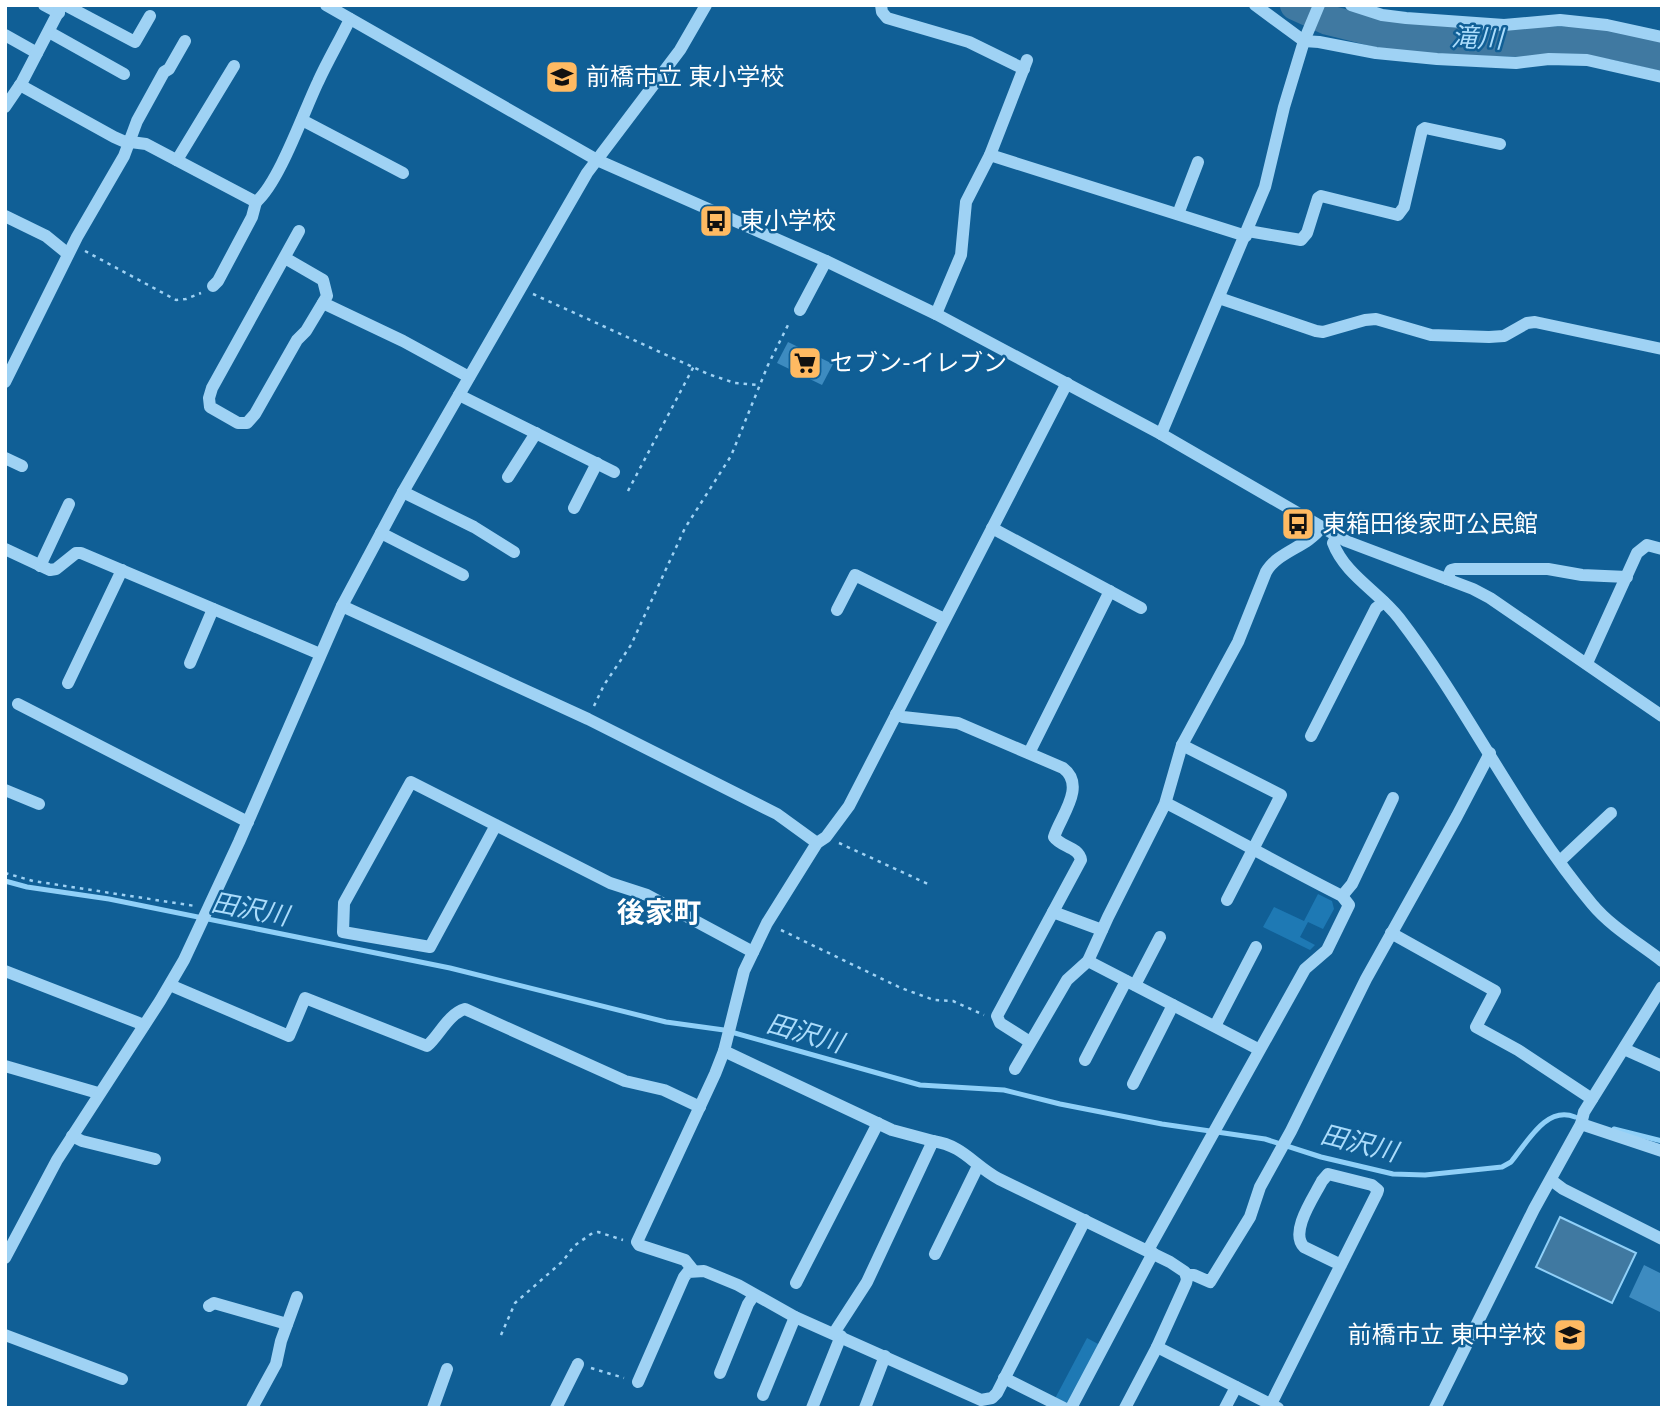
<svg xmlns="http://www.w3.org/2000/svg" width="1667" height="1413" viewBox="0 0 1667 1413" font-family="Lato,'Noto Sans JP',sans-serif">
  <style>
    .green { fill: #1e79b4 }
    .water { fill: #4079a1; stroke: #90d0f8; stroke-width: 2 }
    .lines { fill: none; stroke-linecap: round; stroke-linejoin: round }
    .stream { stroke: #90d0f8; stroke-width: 5 }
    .river { stroke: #4079a1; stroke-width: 30 }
    .building { fill: #3d8bc0 }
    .path { stroke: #9fd2f4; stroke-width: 2.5; stroke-dasharray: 3.5 5; stroke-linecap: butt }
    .minor { stroke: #9fd2f4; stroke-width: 12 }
    .labels { text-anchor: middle; stroke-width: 5; stroke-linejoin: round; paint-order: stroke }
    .poi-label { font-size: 24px; fill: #fff; stroke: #105f96; text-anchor: start }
    .water-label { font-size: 26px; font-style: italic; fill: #abdcfb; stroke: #105f96 }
    .quarter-label { font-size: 28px; font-weight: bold; fill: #fff; stroke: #105f96 }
  </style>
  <rect width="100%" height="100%" fill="#105f96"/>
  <g class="green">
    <path d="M1318 894 1332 901 1334 909 1323 929 1308 922 1300 937 1315 945 1310 950 1263 927 1274 907 1304 921Z"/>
    <path d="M1087 1338 1100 1345 1066 1408H1050Z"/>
  </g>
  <path class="water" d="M1560 1217 1636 1253 1612 1303 1536 1267Z"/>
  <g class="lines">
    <g class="stream">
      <path d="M5 881 27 887 109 899 450 968 666 1022 724 1030 920 1085 1004 1090 1060 1104 1162 1124 1265 1139 1321 1157 1393 1174 1425 1175 1502 1167 1511 1162C1527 1143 1546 1105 1575 1117"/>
      <path d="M1614 1129 1662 1141"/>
    </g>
    <path class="river" d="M1295 5 1328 20 1388 35 1427 39 1522 42 1581 41 1610 44 1662 56"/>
  </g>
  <g class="building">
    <path d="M788 342 833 364 822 385 777 363Z"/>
    <path d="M1644 1265 1662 1274V1313L1629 1297Z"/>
  </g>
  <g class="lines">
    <g class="path">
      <path d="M85 251 176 300 186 299 201 293"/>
      <path d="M533 294 708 374 735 383 759 385"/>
      <path d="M628 491 694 366"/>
      <path d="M594 706 604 685 631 645 685 528 731 456 768 365 790 321"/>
      <path d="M839 843 928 884"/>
      <path d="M5 873 33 881 195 906"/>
      <path d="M781 930 901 988 934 1000 953 1001 984 1015"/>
      <path d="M501 1335 515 1303 563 1261 574 1246 591 1234 598 1232 623 1240"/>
      <path d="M591 1368 624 1378"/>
    </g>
    <g class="minor">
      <path d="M44 5 59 13"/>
      <path d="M65 5 135 42 150 16"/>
      <path d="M326 5 597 160 826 261 936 314 1161 434 1346 541 1473 589 1490 598 1662 716"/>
      <path d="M881 5 882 12 887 18 969 42 1024 69"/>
      <path d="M1255 5 1304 41 1319 42 1376 53 1437 59 1516 63 1549 59 1587 60 1662 77"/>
      <path d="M1351 5 1382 15 1406 18 1504 25 1560 20 1607 25 1662 37"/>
      <path d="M49 32 124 74"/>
      <path d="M5 35 37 53"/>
      <path d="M20 85 114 137 123 141 146 144 256 202C279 183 304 111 318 82 328 60 340 40 350 19"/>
      <path d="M5 107 22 82 62 5"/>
      <path d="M302 120 403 173"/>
      <path d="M990 155 1246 236"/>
      <path d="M177 160 234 66"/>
      <path d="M1178 214 1198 162"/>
      <path d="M5 216 46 236 68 254"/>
      <path d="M1248 231 1301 240 1307 233 1318 198 1321 196 1398 215 1404 207 1422 130 1425 128 1500 144"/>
      <path d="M285 258 323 280 327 296 306 331 297 340 255 414 247 423H238L210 407 209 398 212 388 299 231"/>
      <path d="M213 286 218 281 252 217 256 202"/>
      <path d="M1219 298 1316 331 1323 332 1365 320 1376 319 1431 335 1489 337 1504 336 1527 323 1535 322 1662 349"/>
      <path d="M323 303 403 341 469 377"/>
      <path d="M800 310 826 261"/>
      <path d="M936 314 961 255 966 202 990 155 1027 60"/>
      <path d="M5 382 77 237 124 156 137 121 164 72 169 69 185 41"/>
      <path d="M459 395 614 472"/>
      <path d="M1161 434 1265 187 1284 107 1304 41 1319 5"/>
      <path d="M5 458 22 466"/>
      <path d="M508 477 536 433"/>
      <path d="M403 492 474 527 514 552"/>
      <path d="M574 508 597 463"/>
      <path d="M992 528 1141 608"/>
      <path d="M381 533 463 575"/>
      <path d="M1337 536 1333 543C1345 575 1379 592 1399 618 1469 709 1518 816 1592 904 1611 927 1639 943 1662 961"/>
      <path d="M5 549 50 570 56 569 76 553H81L320 654"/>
      <path d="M40 566 69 504"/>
      <path d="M1447 579 1451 570 1455 569H1548L1582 575 1627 577"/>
      <path d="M342 606 588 719 777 814 817 843"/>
      <path d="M837 610 855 575 944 619"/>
      <path d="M190 663 213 609"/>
      <path d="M1587 663 1637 553 1647 545 1662 549"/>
      <path d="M68 683 122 570"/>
      <path d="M18 704 248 822"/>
      <path d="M896 714 903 717 958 723 1063 768C1087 786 1060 817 1054 837 1061 847 1079 847 1081 860L997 1016 1000 1023 1030 1042"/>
      <path d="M1311 736 1376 608 1384 602"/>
      <path d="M1182 745 1281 795 1227 900"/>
      <path d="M1029 753 1110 591"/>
      <path d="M5 790 39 804"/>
      <path d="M496 825 430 947 343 932 344 903 411 782 610 883 647 895 753 952"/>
      <path d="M1560 861 1611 813"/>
      <path d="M1342 896 1352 884 1393 798"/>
      <path d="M1053 912 1102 930"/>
      <path d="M1391 933 1495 991 1476 1027 1518 1050 1592 1099"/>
      <path d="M1088 961 1258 1049"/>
      <path d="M5 971 144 1025"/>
      <path d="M170 985 289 1036 305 998 427 1046C439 1036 448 1014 465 1009L625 1081 664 1090 700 1107"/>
      <path d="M1135 985 1160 937"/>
      <path d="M1215 1026 1256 947"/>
      <path d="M1624 1049 1662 1066"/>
      <path d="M724 1051 892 1130 933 1141"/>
      <path d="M1085 1060 1126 981"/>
      <path d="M5 1066 98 1093"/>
      <path d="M1015 1069 1067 980 1088 961 1108 917 1165 804 1182 745 1238 642 1266 572C1277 552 1307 547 1321 528"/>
      <path d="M1133 1084 1173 1005"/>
      <path d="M1581 1124 1662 1151"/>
      <path d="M72 1136 82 1141 155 1159"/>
      <path d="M1551 1180 1563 1189 1662 1239"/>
      <path d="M1148 1250 1305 969 1327 950 1349 905 1342 896C1282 866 1225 833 1166 803"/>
      <path d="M935 1254 978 1166"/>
      <path d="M5 1258 57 1160 160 1001 184 960 239 842 342 606 403 492 587 173 680 50 706 5"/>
      <path d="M693 1270 685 1260 639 1245 637 1242 715 1074 724 1051 744 971 767 923 817 843 826 837 849 806 1067 383"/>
      <path d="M1187 1275H1194L1210 1282 1250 1217 1260 1187 1291 1131 1366 979 1457 816 1490 753"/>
      <path d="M796 1283 878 1123"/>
      <path d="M209 1306 214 1303 287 1324"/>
      <path d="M834 1333 867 1282 933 1141C964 1146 972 1164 999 1179L1170 1262 1185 1272 1187 1279 1186 1283 1157 1347 1125 1408"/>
      <path d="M5 1335 122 1379"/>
      <path d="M1157 1347 1278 1408"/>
      <path d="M720 1373 748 1304 754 1295"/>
      <path d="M1004 1378 1064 1408"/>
      <path d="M638 1382 684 1277 688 1272 704 1271 738 1285 795 1317 981 1400 992 1398 997 1393 1085 1220"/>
      <path d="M763 1395 795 1317"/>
      <path d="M1271 1404 1377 1193 1378 1190 1372 1185 1328 1174 1322 1181C1314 1197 1289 1232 1304 1247L1341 1265"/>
      <path d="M252 1408 276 1364 281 1341 297 1297"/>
      <path d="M433 1408 447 1369"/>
      <path d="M556 1408 578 1364"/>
      <path d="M812 1408 841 1336"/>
      <path d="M865 1408 885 1356"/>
      <path d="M1071 1408 1153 1253"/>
      <path d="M1225 1408 1236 1387"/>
      <path d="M1435 1408 1534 1209 1581 1124 1584 1112 1662 987"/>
    </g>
  </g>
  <defs>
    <symbol id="school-square" viewBox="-11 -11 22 22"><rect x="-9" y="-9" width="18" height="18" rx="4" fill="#ffba62" stroke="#105f96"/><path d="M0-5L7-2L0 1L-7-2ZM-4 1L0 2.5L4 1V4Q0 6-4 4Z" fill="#111"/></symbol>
    <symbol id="bus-square" viewBox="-11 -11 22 22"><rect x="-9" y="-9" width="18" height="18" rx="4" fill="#ffba62" stroke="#105f96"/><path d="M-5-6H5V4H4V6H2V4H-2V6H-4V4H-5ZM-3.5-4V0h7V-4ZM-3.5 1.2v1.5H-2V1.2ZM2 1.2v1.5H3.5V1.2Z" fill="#111"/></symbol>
    <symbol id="supermarket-square" viewBox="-11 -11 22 22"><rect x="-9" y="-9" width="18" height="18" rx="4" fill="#ffba62" stroke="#105f96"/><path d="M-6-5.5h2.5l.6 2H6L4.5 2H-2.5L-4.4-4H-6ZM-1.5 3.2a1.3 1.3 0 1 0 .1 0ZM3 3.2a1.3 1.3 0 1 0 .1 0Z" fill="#111"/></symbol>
  </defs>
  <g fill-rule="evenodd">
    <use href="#school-square" x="543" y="58" width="38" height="38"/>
    <use href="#bus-square" x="697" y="202" width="38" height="38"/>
    <use href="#supermarket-square" x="786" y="344" width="38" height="38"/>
    <use href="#bus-square" x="1279" y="505" width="38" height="38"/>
    <use href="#school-square" x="1551" y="1316" width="38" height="38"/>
  </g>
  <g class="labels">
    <g class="poi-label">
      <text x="586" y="85">前橋市立 東小学校</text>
      <text x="740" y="229">東小学校</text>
      <text x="830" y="371">セブン-イレブン</text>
      <text x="1322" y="532">東箱田後家町公民館</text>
      <text x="1546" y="1343" text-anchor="end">前橋市立 東中学校</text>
    </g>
    <g class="water-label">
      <text transform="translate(1477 38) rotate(2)" y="9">滝川</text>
      <text transform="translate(250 909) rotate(11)" y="9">田沢川</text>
      <text transform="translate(805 1033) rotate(16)" y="9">田沢川</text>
      <text transform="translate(1359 1143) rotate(14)" y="9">田沢川</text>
    </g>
    <g class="quarter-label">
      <text x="659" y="922">後家町</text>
    </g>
  </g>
  <rect width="1667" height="1413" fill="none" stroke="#ffffff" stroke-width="14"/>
</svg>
